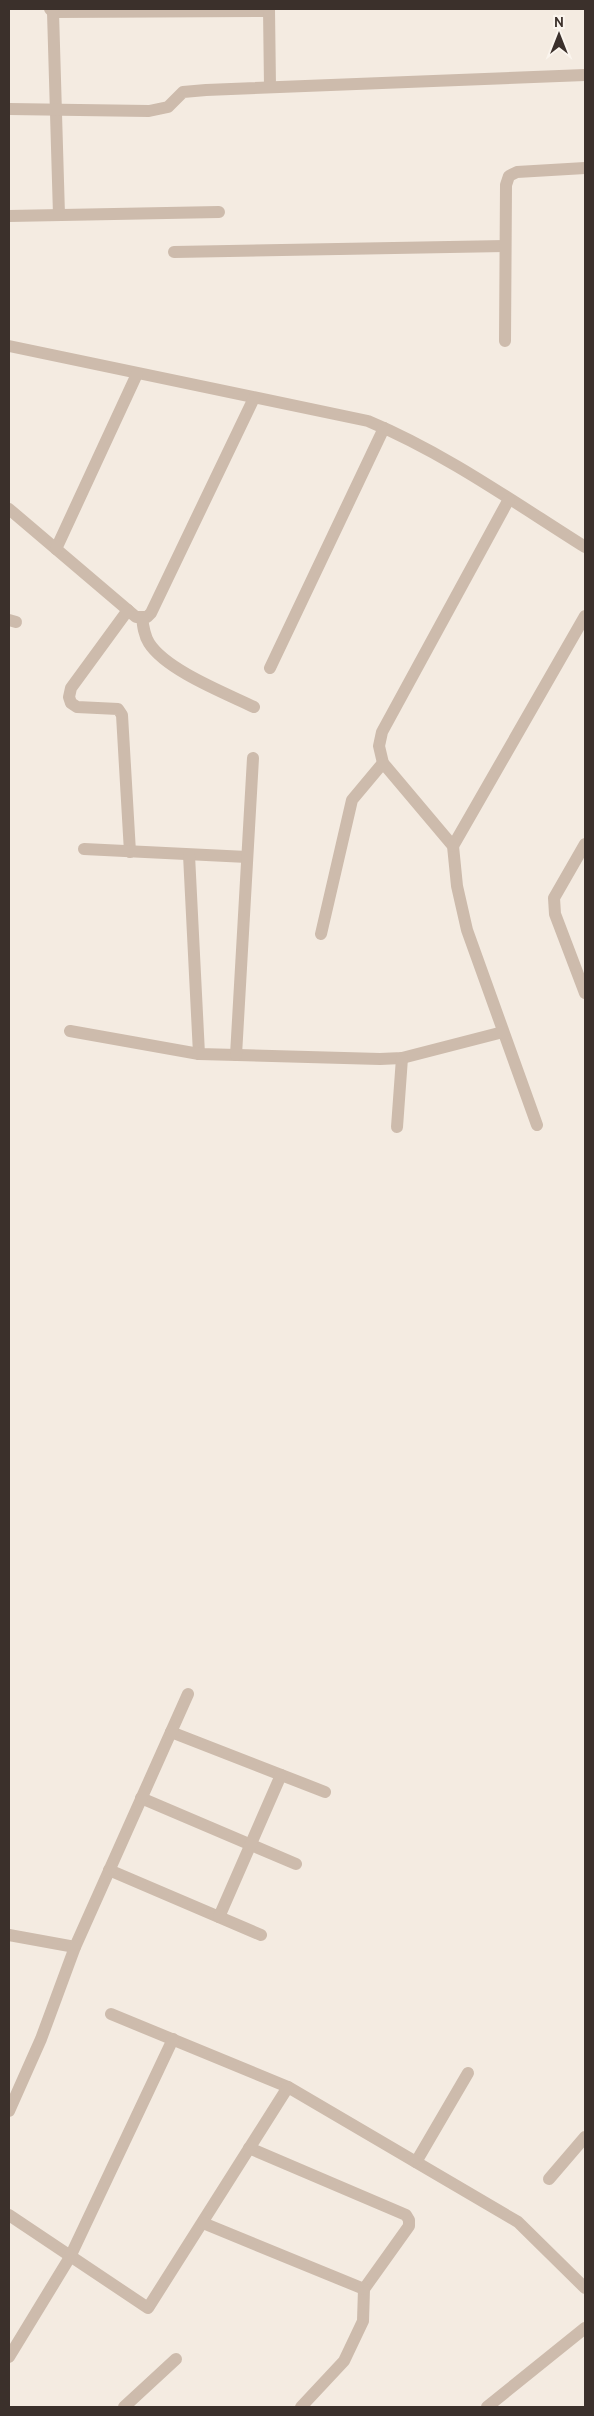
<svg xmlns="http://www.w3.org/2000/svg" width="594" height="2416" viewBox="0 0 594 2416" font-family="Cabin,sans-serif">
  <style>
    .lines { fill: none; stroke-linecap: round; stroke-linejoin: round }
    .minor { stroke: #cdbbac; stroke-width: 12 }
  </style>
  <rect width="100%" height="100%" fill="#f4ebe1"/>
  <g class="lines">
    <g class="minor">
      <path d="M50 9 53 12 269 11"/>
      <path d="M269 9 270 87"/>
      <path d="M53 12 59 215"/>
      <path d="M9 109 149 111 168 107 183 92 206 90 585 75"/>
      <path d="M9 216 219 212"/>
      <path d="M174 252 505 246"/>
      <path d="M505 341 506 185 509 176 517 172 585 168"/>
      <path d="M9 346 368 421C445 453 515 503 585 547"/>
      <path d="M509 499 382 732 379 746 383 763 453 846 457 886 467 930 537 1125"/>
      <path d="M9 509 136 617H147L151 613 254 398"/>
      <path d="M56 549 137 374"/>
      <path d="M128 610 71 688 69 697 71 703 77 707 118 709 122 715 130 852"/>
      <path d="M142 617C143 626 144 635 149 643 166 670 225 693 254 707"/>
      <path d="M9 620 16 622"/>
      <path d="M270 668 384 428"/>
      <path d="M585 844 554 898 555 914 585 993"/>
      <path d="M453 846 585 616"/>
      <path d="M84 849 247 857"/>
      <path d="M189 855 199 1054"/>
      <path d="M321 934 352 800 383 763"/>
      <path d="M70 1031 199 1054 380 1059 402 1058 503 1032"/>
      <path d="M236 1055 253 758"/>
      <path d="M397 1127 402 1058"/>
      <path d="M171 1732 325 1792"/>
      <path d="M141 1798 296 1864"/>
      <path d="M109 1870 261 1935"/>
      <path d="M219 1917 281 1775"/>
      <path d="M9 1935 75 1947"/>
      <path d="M111 2014 288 2087 518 2222 585 2288"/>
      <path d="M9 2111 41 2039 75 1947 188 1694"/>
      <path d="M249 2148 406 2215 409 2220V2226L364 2289 363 2321 344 2361 301 2407"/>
      <path d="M416 2162 468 2073"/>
      <path d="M549 2179 585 2137"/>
      <path d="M9 2215 148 2308 288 2087"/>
      <path d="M203 2223 364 2289"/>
      <path d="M9 2357 70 2257 173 2039"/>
      <path d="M124 2407 176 2359"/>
      <path d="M487 2407 585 2328"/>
    </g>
  </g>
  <rect width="594" height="2416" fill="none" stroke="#3b302b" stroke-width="20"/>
  <g transform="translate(559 35)" stroke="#fbf5ee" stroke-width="4" paint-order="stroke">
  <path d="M0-4L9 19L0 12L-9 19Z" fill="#3b302b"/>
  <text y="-8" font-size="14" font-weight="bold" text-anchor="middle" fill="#3b302b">N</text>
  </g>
</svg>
